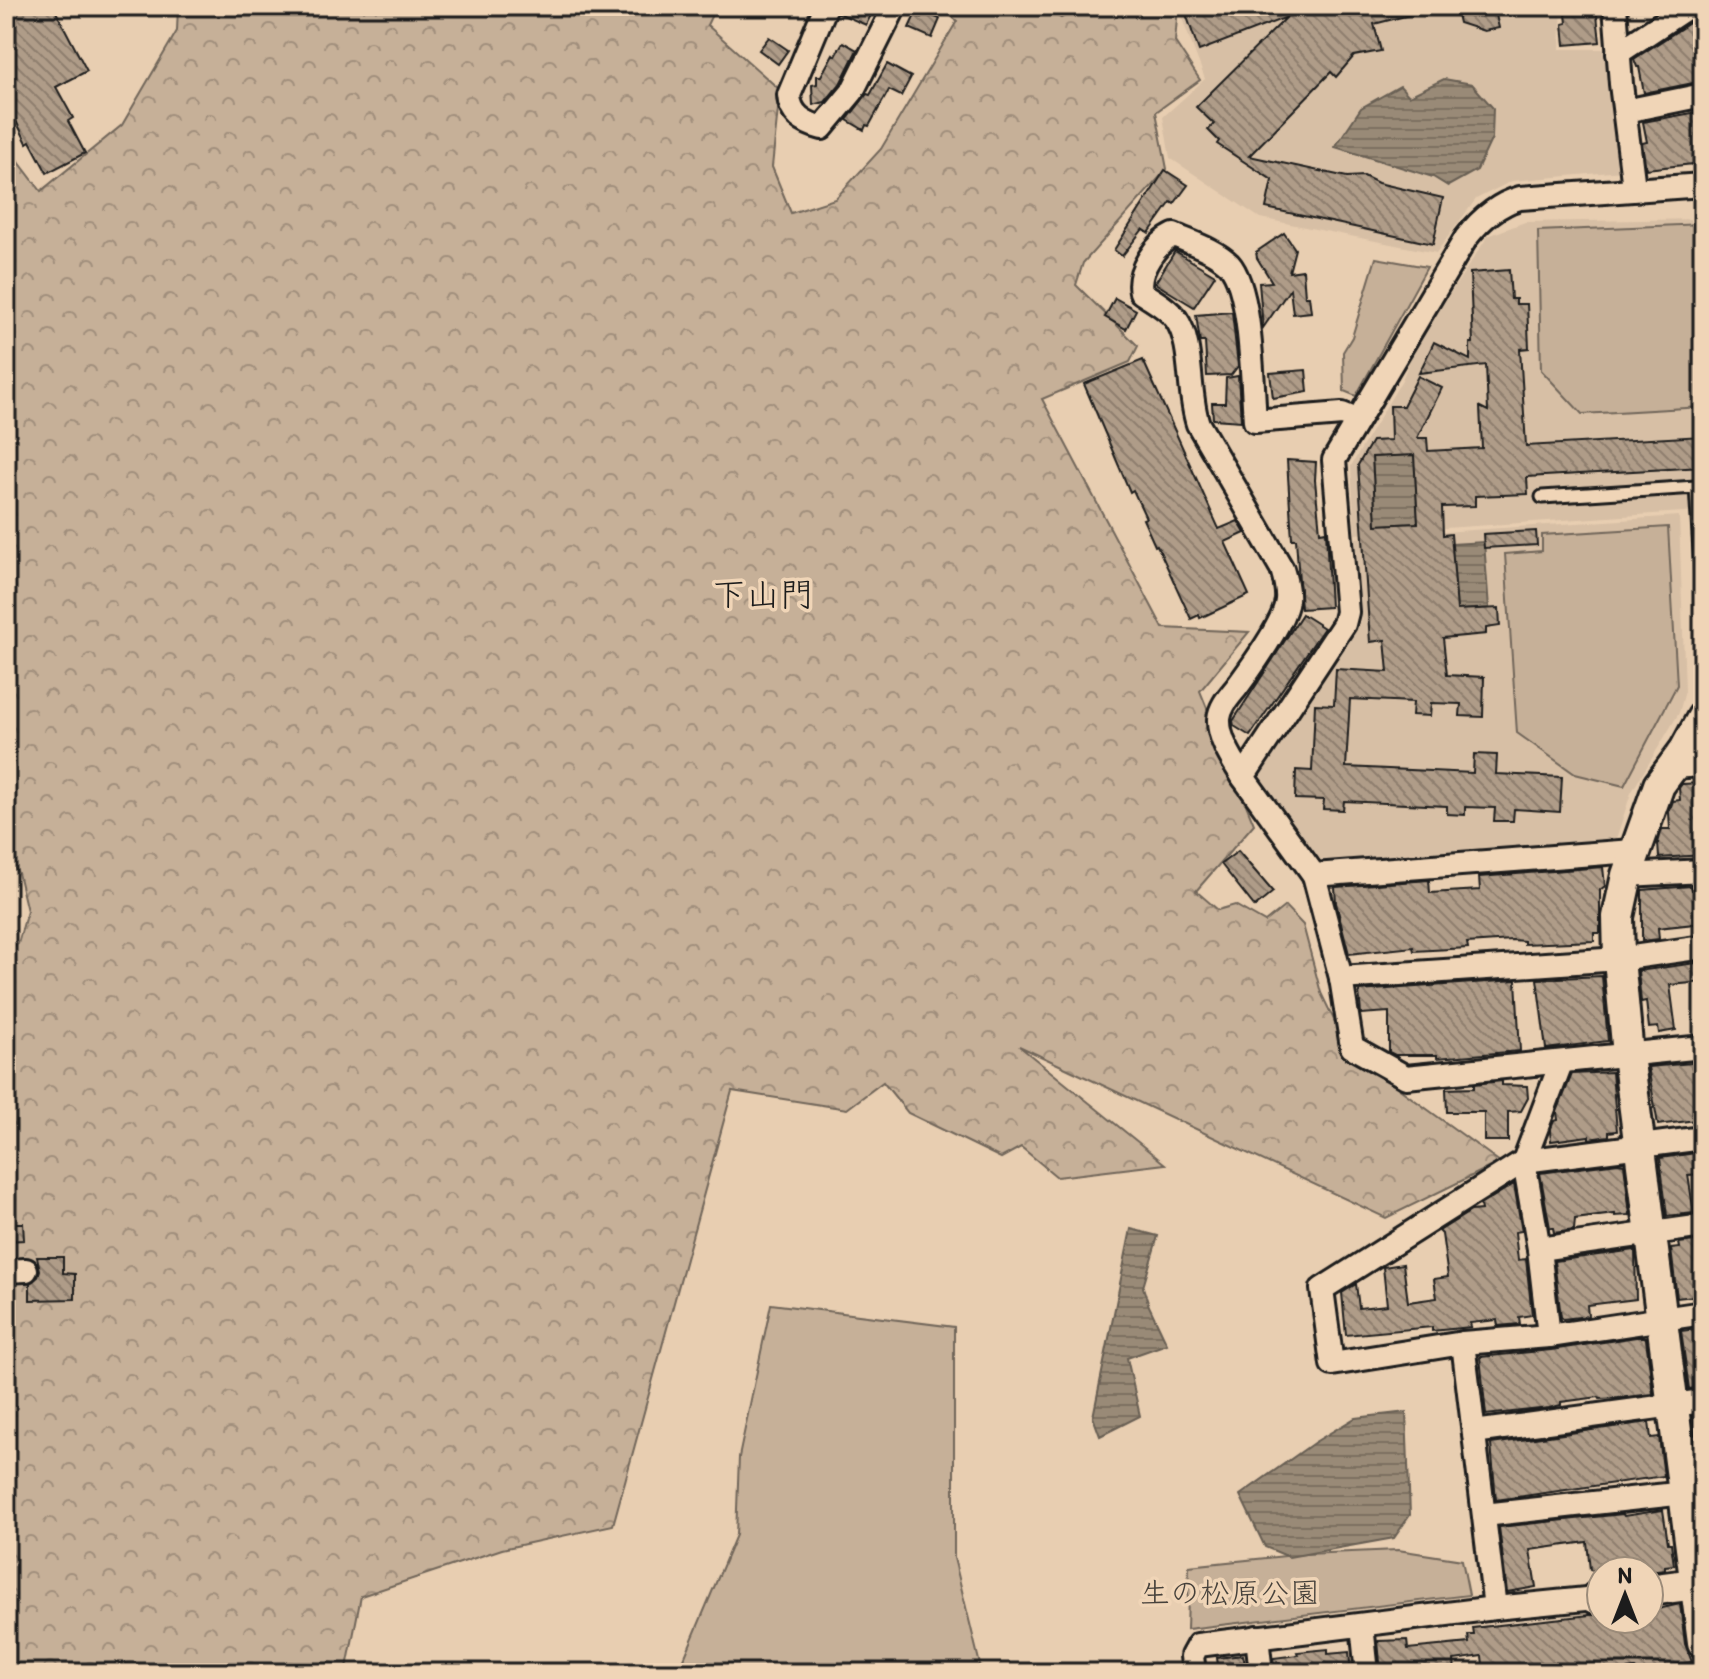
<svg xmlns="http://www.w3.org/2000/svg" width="1709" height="1679" viewBox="0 0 1709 1679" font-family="Itim,'Klee One',sans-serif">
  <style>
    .built { fill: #d7bfa5 }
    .green { fill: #c6b098; stroke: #71665a; stroke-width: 2 }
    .forest { fill: url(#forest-crowns); stroke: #71665a; stroke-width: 2 }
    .water { fill: url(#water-rules); stroke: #675e53; stroke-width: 2 }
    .building { fill: url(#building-back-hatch); stroke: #1c1c1c; stroke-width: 2; fill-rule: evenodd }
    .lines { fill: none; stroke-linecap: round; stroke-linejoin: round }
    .lane-casing { stroke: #1c1c1c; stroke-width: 17 }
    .street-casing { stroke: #1c1c1c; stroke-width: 28 }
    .secondary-casing { stroke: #1c1c1c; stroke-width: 36 }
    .lane { stroke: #f0d5b7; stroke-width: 11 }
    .street { stroke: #f0d5b7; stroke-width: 22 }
    .secondary { stroke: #f0d5b7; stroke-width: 30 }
    .labels { text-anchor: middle; stroke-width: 7; stroke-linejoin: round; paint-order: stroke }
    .park-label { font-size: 30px; fill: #46413b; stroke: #f0d5b7 }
    .quarter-label { font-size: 34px; fill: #1c1c1c; stroke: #f0d5b7 }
  </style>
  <defs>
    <pattern id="forest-crowns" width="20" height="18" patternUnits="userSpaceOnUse" patternTransform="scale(2)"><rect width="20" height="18" fill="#c6b098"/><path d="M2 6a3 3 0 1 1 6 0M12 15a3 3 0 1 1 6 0" fill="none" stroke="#a08e7b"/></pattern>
    <pattern id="water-rules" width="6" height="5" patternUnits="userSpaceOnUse" patternTransform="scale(2)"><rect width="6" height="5" fill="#998a77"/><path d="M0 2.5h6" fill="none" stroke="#7c7061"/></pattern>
    <pattern id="building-back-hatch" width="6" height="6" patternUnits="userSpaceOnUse" patternTransform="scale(2)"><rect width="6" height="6" fill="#af9c88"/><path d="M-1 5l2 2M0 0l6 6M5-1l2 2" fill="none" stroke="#8e7e6e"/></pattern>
  </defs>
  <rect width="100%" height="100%" fill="#e8ceb1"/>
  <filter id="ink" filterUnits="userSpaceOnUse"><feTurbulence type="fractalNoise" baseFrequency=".0125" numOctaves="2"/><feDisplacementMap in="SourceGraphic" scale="16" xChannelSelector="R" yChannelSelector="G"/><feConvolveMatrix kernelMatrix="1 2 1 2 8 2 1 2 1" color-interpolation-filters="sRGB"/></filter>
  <g filter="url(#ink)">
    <g class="built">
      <path d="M1183 6H1562L1560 49H1614L1622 171 1512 181 1476 199 1436 253 1260 218 1170 158 1163 117 1205 79 1178 8Z"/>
      <path d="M1703 219V514L1683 512 1355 534 1351 466 1402 380 1415 347 1488 236 1525 222Z"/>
      <path d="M1679 516 1685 691 1679 713 1631 793 1615 842 1327 862 1313 855 1261 780 1262 762 1361 622 1355 538Z"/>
    </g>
    <g class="green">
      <path d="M1703 224V407L1582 414 1541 370 1538 231Z"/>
      <path d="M1376 258 1427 267 1356 396 1344 391 1343 352 1352 337Z"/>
      <path d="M1668 527 1677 685 1624 786 1575 774 1517 733 1505 554 1542 551V535Z"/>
      <path d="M771 1304 954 1327V1558L982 1673H678L736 1535 739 1457Z"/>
      <path d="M1398 1550 1462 1560 1469 1595 1187 1629 1189 1566 1305 1554Z"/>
    </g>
    <path class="forest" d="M178 6H716L707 25 780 90 772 167 791 213 835 199 881 149 957 21 939 6H1040L1061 18 1082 6H1178L1175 42 1200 80 1156 112 1167 169 1083 263 1076 285 1138 346 1130 362 1042 399 1163 628 1249 632 1200 691 1254 824 1196 891 1218 910 1235 905 1265 922 1285 906 1303 925 1321 993 1350 1053 1500 1162 1386 1218 1019 1046 1165 1164 1057 1177 1021 1147 1001 1158 908 1113 883 1082 847 1109 732 1091 613 1525 502 1549 361 1596 346 1673H6V948L18 944 27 911 18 873 6 856V145L41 191 122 125 177 31Z"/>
    <g class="water">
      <path d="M1444 79 1472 84 1493 108 1492 138 1477 170 1448 186 1433 177 1335 147 1361 108 1400 86 1409 96Z"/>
      <path d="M1414 455 1418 523 1376 525 1372 457Z"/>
      <path d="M1484 542 1489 608 1457 610 1452 544Z"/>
      <path d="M1131 1229 1158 1236 1143 1287 1149 1306 1167 1344 1127 1358 1140 1416 1100 1436 1093 1417Z"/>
      <path d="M1406 1412 1410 1515 1394 1538 1289 1557 1265 1547 1240 1495 1315 1442 1355 1418Z"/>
    </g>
    <g class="building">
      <path d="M6 6H53L87 71 56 87 73 118 68 121 85 153 47 173 30 141 27 143 13 115 6 118Z"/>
      <path d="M840 6H856L872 13 866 25 838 13Z"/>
      <path d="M1199 6H1424L1425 11 1374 24 1381 51 1354 56 1336 77 1331 72 1249 156 1347 177 1364 176 1378 183 1443 198 1433 244 1266 208 1272 180 1217 144 1219 141 1208 130 1214 124 1196 107 1287 17 1199 51 1185 11Z"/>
      <path d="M1455 6H1494L1499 28 1484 31 1459 23Z"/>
      <path d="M1565 6H1596L1600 42 1565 45 1563 24 1567 23Z"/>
      <path d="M1703 8V81L1644 93 1639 67H1637L1634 59 1697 18Z"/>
      <path d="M923 12 940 19 932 38 909 28 915 15 921 17Z"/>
      <path d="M769 37 788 50 778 64 759 50Z"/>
      <path d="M843 42 857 50 840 84 825 102 813 105 812 85 817 84V76H821L833 54 835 56Z"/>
      <path d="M887 64 911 77 901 96 889 90 869 126 866 125 864 130 847 120 867 94 870 95Z"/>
      <path d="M1703 111V163L1646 169 1642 143 1647 142 1643 122Z"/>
      <path d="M1165 170 1188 185 1174 204 1171 202 1149 233 1143 229 1122 256 1114 250Z"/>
      <path d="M1284 233 1295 249 1289 272 1303 270 1305 296H1309L1311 312 1293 314 1290 289 1263 328 1259 283 1272 282 1257 258 1256 252Z"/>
      <path d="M1175 251 1215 275 1194 307 1155 283Z"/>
      <path d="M1509 270 1511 299H1516V304H1527L1529 348 1520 349 1526 446 1703 436V467L1527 477 1528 494 1475 496V506L1442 507 1443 535 1451 534 1457 610 1499 608 1500 626 1486 628V634L1443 638 1447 675 1484 677 1483 717 1460 716 1461 704 1431 703 1430 716 1412 715 1413 702 1350 699 1346 767 1473 773 1474 754 1497 755 1496 774 1562 777 1560 812 1514 809 1513 821H1494L1495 808 1465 807V815L1447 814V806L1344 801 1343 810 1323 809 1324 800 1295 799 1296 770 1312 771 1315 704 1334 705 1336 669 1388 672 1385 640 1370 642 1358 465 1372 441 1391 440 1390 406H1403L1418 376 1442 388 1417 438H1427L1428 451 1482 448 1480 407 1488 411 1486 365 1419 373 1434 342 1470 360V343H1473L1470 273ZM1414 455 1418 523 1376 525 1372 457Z"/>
      <path d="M1115 298 1136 310 1126 329 1105 317Z"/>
      <path d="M1232 312 1238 366 1231 375 1207 376 1205 342H1200L1196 315Z"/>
      <path d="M1143 360 1219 529 1238 521 1245 533 1225 542 1249 595 1200 618 1199 615 1191 619 1157 545 1155 546 1143 519 1146 518 1133 490 1130 492 1084 384Z"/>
      <path d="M1306 370 1308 392 1273 398 1270 373Z"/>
      <path d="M1238 376 1241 421 1213 419 1212 403H1225L1226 378Z"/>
      <path d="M1287 460 1316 462 1315 480 1320 532 1326 531 1330 607 1301 609 1296 539H1292Z"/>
      <path d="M1536 531 1537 545 1484 548 1483 534Z"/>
      <path d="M1302 614 1324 628 1250 736 1234 726 1233 721Z"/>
      <path d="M1700 783 1703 855 1659 858 1658 843 1662 829H1670L1669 812 1673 801 1680 800 1679 788 1682 784Z"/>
      <path d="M1238 851 1273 892 1255 907 1221 864Z"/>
      <path d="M1603 867 1605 886 1600 890V933H1594V941L1524 944V941L1512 940 1467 943 1468 948 1414 951 1413 947 1349 954 1336 903 1335 887 1429 880 1430 893 1480 890 1479 877Z"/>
      <path d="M1691 886 1692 890H1703V923L1658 928 1659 939 1642 941V890Z"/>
      <path d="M1703 962V982L1670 985 1676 1030 1659 1033 1658 1027 1649 1028 1646 1001 1641 1002 1638 971Z"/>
      <path d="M1602 976 1608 1041 1546 1049 1537 979Z"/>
      <path d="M1516 980 1520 1051 1437 1058V1055H1395L1389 1052V1012L1361 1014 1359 991Z"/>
      <path d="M1703 1062V1119L1658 1125 1648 1067Z"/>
      <path d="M1612 1072 1617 1131 1609 1132V1136L1589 1139V1136L1551 1141 1550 1131 1554 1121 1558 1120 1557 1112 1572 1074Z"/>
      <path d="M1502 1081V1085L1527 1086 1528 1098 1521 1111 1508 1112V1141H1484V1112H1447L1446 1089 1474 1088V1084Z"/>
      <path d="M1703 1152V1174L1688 1175 1694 1213 1667 1216 1660 1158Z"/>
      <path d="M1618 1163 1624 1164 1630 1215 1615 1216V1214L1575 1219 1574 1230 1554 1233 1553 1228H1550L1540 1173Z"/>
      <path d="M1514 1184 1522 1231 1515 1232 1518 1260 1526 1259 1532 1315 1519 1317 1520 1324 1498 1326 1497 1320 1470 1323 1471 1327 1432 1331V1327L1346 1335 1342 1293 1356 1284 1359 1308 1387 1305 1383 1267 1403 1264 1408 1302 1437 1298 1434 1279 1448 1277 1442 1234 1439 1231 1471 1211 1481 1210 1480 1205Z"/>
      <path d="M6 1223H23L24 1240 6 1241Z"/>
      <path d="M1703 1240V1295L1677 1298 1671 1249 1680 1248 1679 1243Z"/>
      <path d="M1635 1250 1636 1299 1587 1305 1588 1316 1563 1319 1561 1317 1554 1261Z"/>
      <path d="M37 1257H63V1273L75 1274V1299L30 1300V1283L38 1277 40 1270Z"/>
      <path d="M1703 1328V1387L1689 1389 1681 1331Z"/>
      <path d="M1636 1337H1645L1646 1339 1653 1394 1618 1398 1600 1399 1599 1397 1561 1402V1405L1549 1408 1486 1415 1480 1357 1551 1350Z"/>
      <path d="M1703 1415V1434L1695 1435 1692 1417Z"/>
      <path d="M1649 1422 1651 1438 1659 1437 1664 1476 1496 1500 1491 1444Z"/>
      <path d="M1663 1510 1668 1543H1671L1674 1565 1665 1566V1570L1649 1572V1569L1593 1571 1590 1570 1587 1542 1530 1550 1536 1587 1507 1592 1499 1527 1623 1514 1624 1516Z"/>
      <path d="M1680 1604 1685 1644 1692 1662 1673 1665V1668L1638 1672 1635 1669 1600 1673H1484L1482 1656 1454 1660 1455 1673H1381L1378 1641 1407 1640 1408 1649 1469 1643 1468 1635H1474L1473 1628 1590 1615H1601V1619H1649V1611Z"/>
      <path d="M1328 1649V1654L1349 1652 1351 1673H1275L1273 1658 1298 1655 1297 1652Z"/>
      <path d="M1243 1655 1247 1673H1219L1217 1658Z"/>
    </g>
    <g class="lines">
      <defs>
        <path id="lane" d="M1542 497 1696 487 1703 599"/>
        <g id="street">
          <path d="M826 6 789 95C790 115 804 123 822 128L852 92 895 6"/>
          <path d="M1615 6 1621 84 1634 188"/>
          <path d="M1618 53 1689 6"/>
          <path d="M1625 111 1703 95"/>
          <path d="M1672 767 1703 765"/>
          <path d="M1243 777C1233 761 1218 739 1219 719 1220 706 1230 696 1237 687 1251 668 1285 621 1287 600 1288 589 1285 579 1282 569L1198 424C1187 393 1194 344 1176 319 1167 307 1152 300 1141 292 1136 272 1156 243 1174 235 1192 243 1215 250 1229 264 1252 289 1252 384 1255 421L1342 414 1357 420"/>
          <path d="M1633 851 1314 875 1243 777 1344 624 1347 612 1334 460 1466 238C1480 220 1498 204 1520 198L1703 185"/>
          <path d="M1314 875 1341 978 1352 1047 1406 1077 1703 1047"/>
          <path d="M1627 875 1703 871"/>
          <path d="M1341 978 1619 959 1703 947"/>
          <path d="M1703 1138 1524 1161 1322 1289 1332 1364 1463 1343 1549 1336 1703 1313"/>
          <path d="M1539 1249 1703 1226"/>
          <path d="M6 1271 26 1270"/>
          <path d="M1549 1336 1539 1249 1524 1161 1561 1063"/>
          <path d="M1463 1343 1495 1608"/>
          <path d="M1474 1432 1703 1401"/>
          <path d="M1484 1515 1703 1491"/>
          <path d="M1362 1625 1367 1673"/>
          <path d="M1257 1637 1261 1673"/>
          <path d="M1194 1673 1192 1656 1198 1645 1495 1608 1596 1598"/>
          <path d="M1702 1673H1703"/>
        </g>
        <g id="secondary">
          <path d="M1703 717 1685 750 1659 785 1627 875 1618 917 1619 959 1628 1055 1703 1642"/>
          <path d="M1649 1590 1703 1583"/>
          <path d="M1596 1598 1601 1597"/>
        </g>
      </defs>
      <use href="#lane" class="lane-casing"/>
      <use href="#street" class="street-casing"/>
      <use href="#secondary" class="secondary-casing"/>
      <use href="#lane" class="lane"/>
      <use href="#street" class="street"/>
      <use href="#secondary" class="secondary"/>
    </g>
  </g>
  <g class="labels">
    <g class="park-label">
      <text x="1230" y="1603">生の松原公園</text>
    </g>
    <g class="quarter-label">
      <text x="763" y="606">下山門</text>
    </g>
  </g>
  <rect width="1709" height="1679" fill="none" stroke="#f0d5b7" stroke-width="32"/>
  <rect x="16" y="16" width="1677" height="1647" fill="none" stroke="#1c1c1c" stroke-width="3" filter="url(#ink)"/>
  <g transform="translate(1625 1595)"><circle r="38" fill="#f0d5b7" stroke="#9b8b79" stroke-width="2"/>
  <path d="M0-6L14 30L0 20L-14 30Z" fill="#1c1c1c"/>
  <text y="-12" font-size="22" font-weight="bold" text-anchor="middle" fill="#1c1c1c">N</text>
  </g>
</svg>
